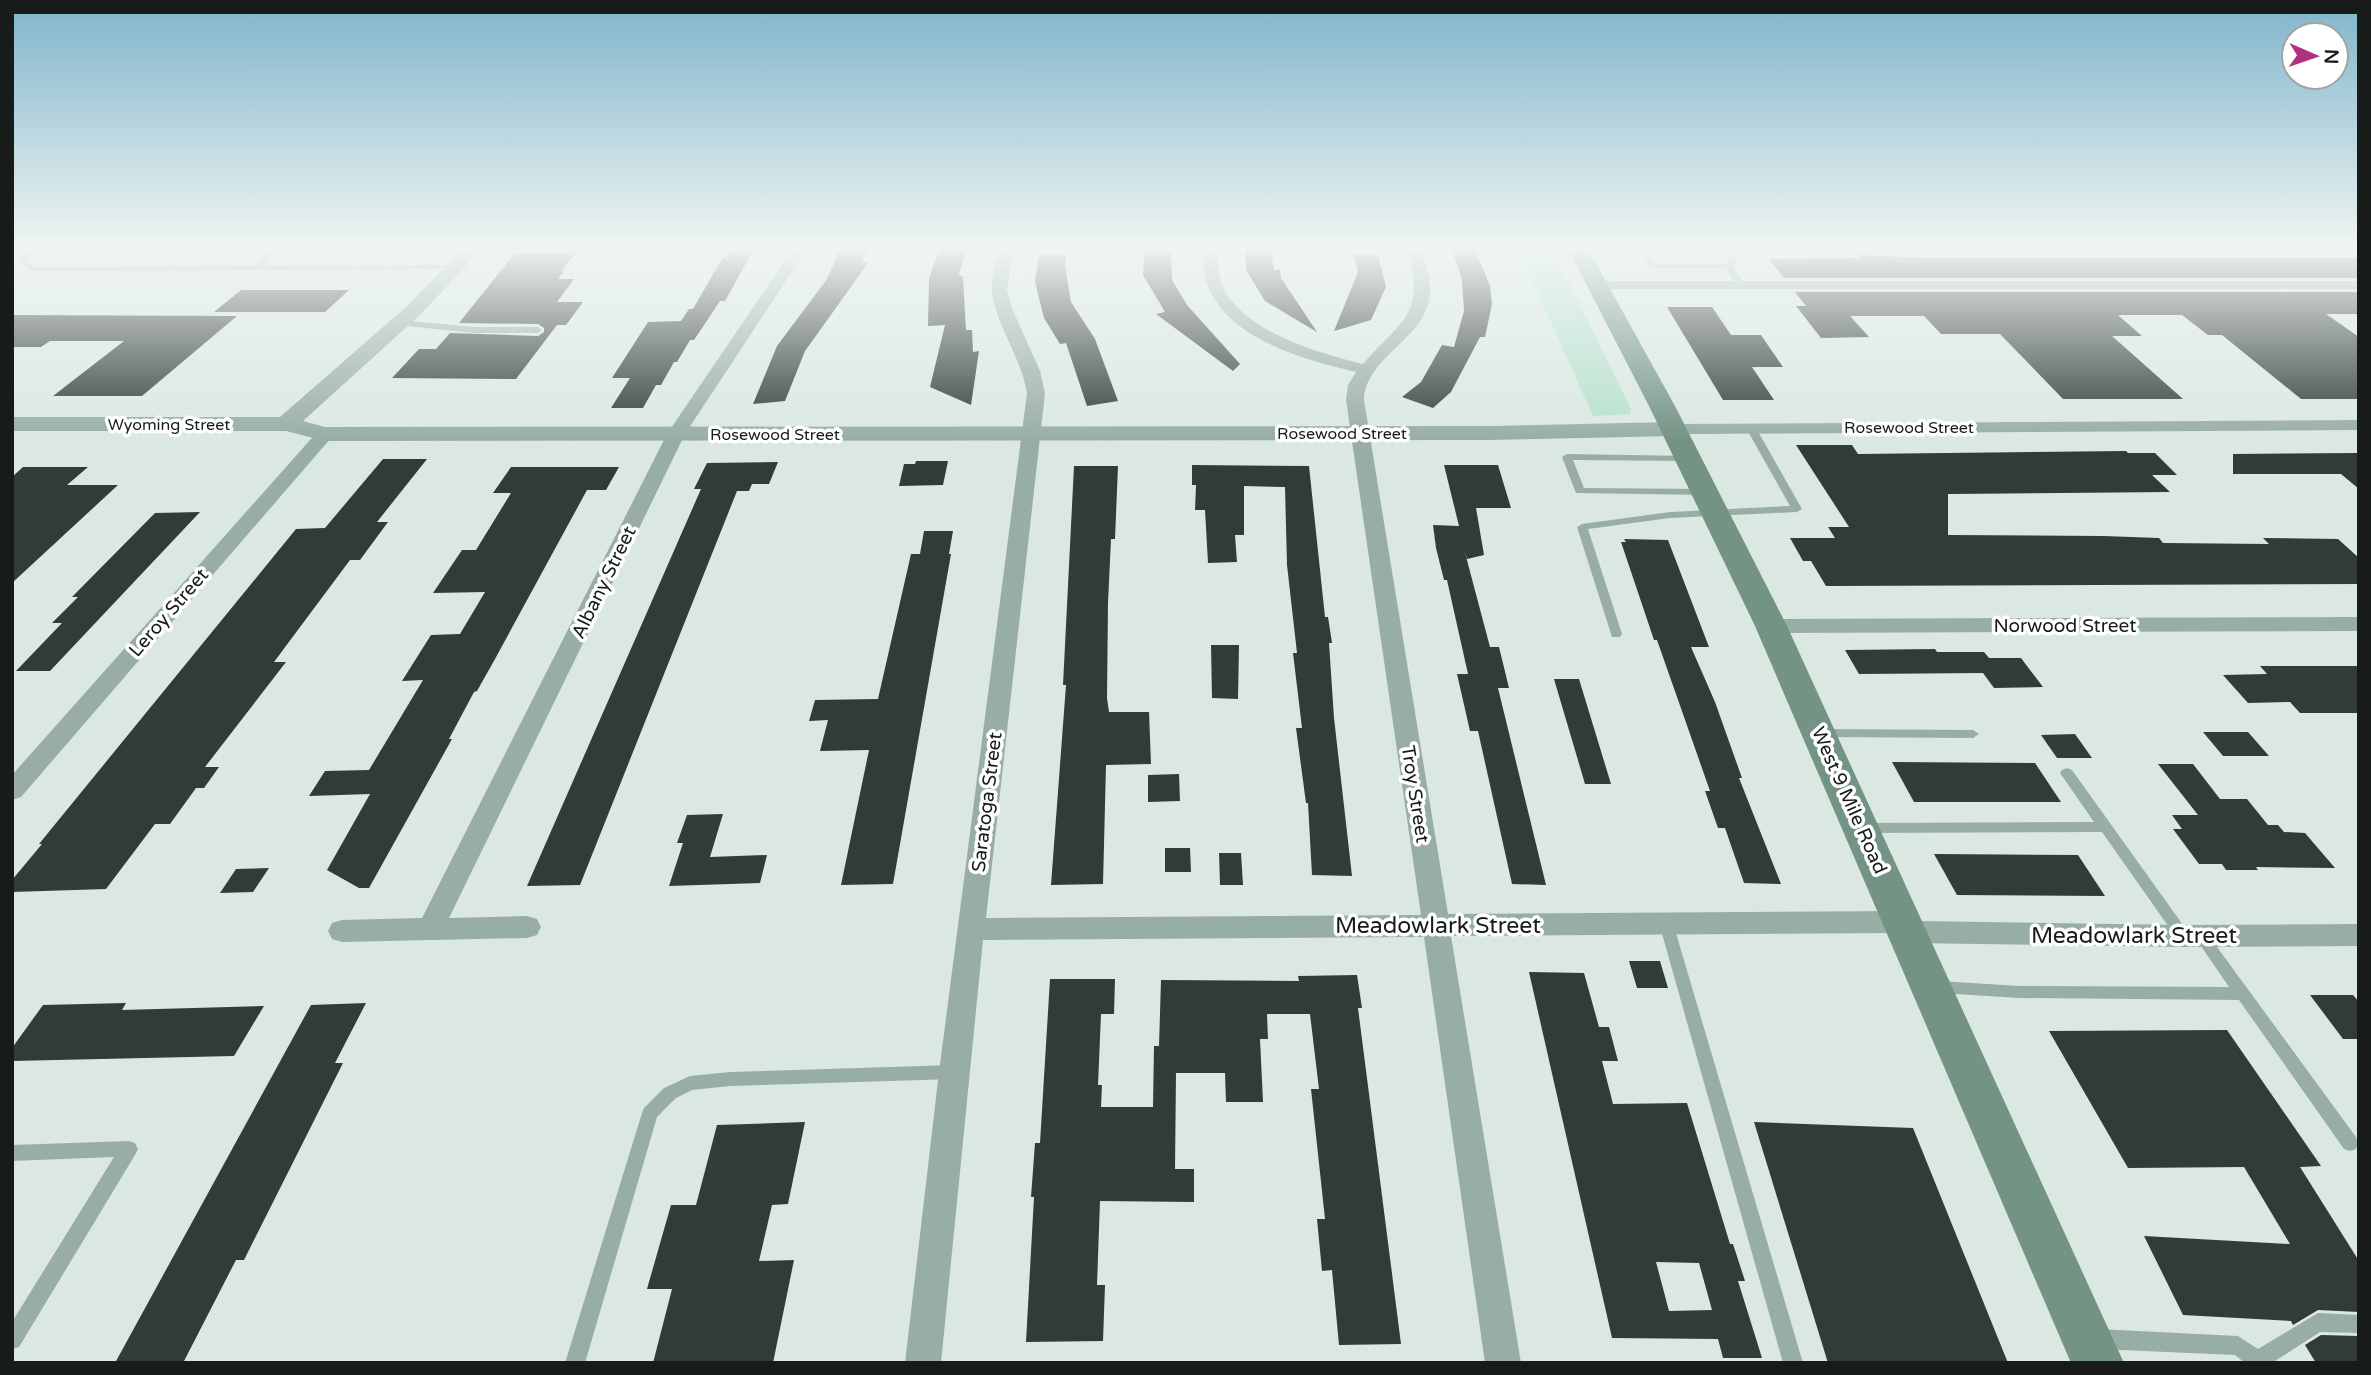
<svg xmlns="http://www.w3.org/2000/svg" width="2371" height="1375" viewBox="0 0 2371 1375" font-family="'Varela Round',sans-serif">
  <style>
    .green { fill: #b6e1ce }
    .building { fill: #313b37; fill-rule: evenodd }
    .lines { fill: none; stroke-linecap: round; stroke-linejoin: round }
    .service { fill: #98aea4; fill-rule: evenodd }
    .minor { fill: #98aea4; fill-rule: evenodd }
    .tertiary { fill: #98aea4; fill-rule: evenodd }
    .secondary { fill: #739385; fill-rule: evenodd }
    .labels { text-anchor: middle; stroke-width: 7; stroke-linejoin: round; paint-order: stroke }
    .far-street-label { font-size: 16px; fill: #171c1a; stroke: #fff }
    .street-label { font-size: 19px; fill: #171c1a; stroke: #fff }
    .near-street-label { font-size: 23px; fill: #171c1a; stroke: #fff }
  </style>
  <rect width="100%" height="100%" fill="#dbe8e2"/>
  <path class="green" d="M1518 249H1552L1631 409 1630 414 1593 416Z"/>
  <g class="building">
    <path d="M731 249H754L725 301H720L694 340H690L677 362H674L661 385H656L643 408H611L630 378H612L648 322 681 321 689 309H693L723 257 726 258Z"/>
    <path d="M840 249H868L862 263H868L805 351 785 401 753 404 777 346 827 279Z"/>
    <path d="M939 249H966L959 275 963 277 966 330H972L973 352 979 351 971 405 930 387 945 325 928 326 929 279Z"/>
    <path d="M1145 249H1171L1172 280 1187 305 1240 364 1233 371 1156 314 1165 312 1143 275Z"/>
    <path d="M1245 249H1271L1274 270H1280L1281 278 1317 332 1265 301 1246 270Z"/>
    <path d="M1452 249H1475L1490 286 1492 304 1485 337H1480L1451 392 1433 408 1402 397 1421 382 1442 345 1454 347 1464 311 1462 280Z"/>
    <path d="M515 253H576L561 271H564L558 279H574L557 302H583L566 325H557L516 379 392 378 419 349H436L450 333 538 336 544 332V328L538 324 459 323Z"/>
    <path d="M1039 254H1066L1065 266 1071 302 1095 339 1118 401 1087 406 1066 343 1060 344 1044 318 1035 282Z"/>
    <path d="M1354 254H1378L1386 287 1371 320 1334 331 1358 272Z"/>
    <path d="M1858 255 1933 258H2359V278H1784L1769 259 1860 258Z"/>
    <path d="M241 290H349L325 312H214Z"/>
    <path d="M1795 292H2359V314H2326L2359 337V399H2301L2222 335H2208L2182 315H2118L2142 336H2112L2183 399H2063L2000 334H1941L1924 316H1850L1869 337 1821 338 1796 306H1806Z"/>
    <path d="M1667 307H1712L1731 335H1761L1783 367H1752L1774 400H1723Z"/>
    <path d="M12 315 237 316 142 396H53L124 341H50L41 347H12Z"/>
    <path d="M1796 445H1852L1858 454 2126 451 2128 453H2155L2177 475H2152L2170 492 1948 494V535L2103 536 2159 538 2163 543 2269 544 2263 538 2338 539 2359 558V584L1826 586 1811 561H1803L1790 538H1835L1828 527H1849Z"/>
    <path d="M2359 453V489L2341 474H2233V454Z"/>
    <path d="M383 459H427L377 522H388L360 560H350L274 662H286L205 767H219L204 788H196L170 824H155L106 889 12 892V880L42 844H39L296 529 325 528Z"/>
    <path d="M916 461H948L943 485 899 486 904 464H915Z"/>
    <path d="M778 462 769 484H752L749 491H737L580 885 527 886 701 489H694L707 463Z"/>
    <path d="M1192 465 1309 466 1325 617H1328L1332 643H1329L1334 718 1352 876 1312 875 1308 803H1306L1296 728H1302L1293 653H1297L1287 565 1285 487 1244 486V535H1235L1237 562 1208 563 1205 510H1195L1196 485H1192Z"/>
    <path d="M1444 465H1498L1511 508H1476L1484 555 1467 559 1464 549 1490 647H1499L1509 688H1498L1546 885 1512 884 1478 731H1470L1457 674H1468L1447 580H1444L1436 548 1433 525 1459 526Z"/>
    <path d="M1074 466H1118L1115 539H1111L1108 603 1107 698 1109 712H1149L1151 764 1106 765 1103 884 1051 885 1066 685H1063Z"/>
    <path d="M23 467H88L67 485H118L12 583V477Z"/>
    <path d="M511 467H619L606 490H587L495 659 477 691 474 692 449 739H452L369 888H359L327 870 370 794 309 796 325 771 369 770 423 680 402 681 431 635 460 634 485 592 433 593 462 550H476L511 493H493Z"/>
    <path d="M200 512 50 671H16L62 623H52L78 597H72L155 513Z"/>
    <path d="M924 531H953L949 554H951L893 884 841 885 869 750 820 751 828 720 809 721 815 700 878 699 911 554H920Z"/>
    <path d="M1624 539 1668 540 1709 647H1691L1715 702 1742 778H1739L1781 884 1744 883 1725 828H1718L1705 791H1710L1657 640H1654L1621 542H1626Z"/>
    <path d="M1211 645H1239L1238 699 1212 698Z"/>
    <path d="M1935 649 1937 652H1984L1989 658H2021L2043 687 1994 688 1983 673 1859 674 1845 650Z"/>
    <path d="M2260 666H2359V713H2300L2290 702 2248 703 2223 675 2267 674Z"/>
    <path d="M1554 679H1579L1611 784H1585Z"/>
    <path d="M2203 732H2248L2269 756H2223Z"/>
    <path d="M2075 734 2092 758H2057L2041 735Z"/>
    <path d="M1892 762 2035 763 2061 802H1914Z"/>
    <path d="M2158 764H2193L2220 799H2247L2268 825H2278L2284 832 2305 833 2335 868 2256 867 2258 870H2226L2222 864H2199L2173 829H2182L2172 815H2198Z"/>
    <path d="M1179 774 1180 801 1148 802V775Z"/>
    <path d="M723 814 710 857 767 855 760 883 669 886 683 843H677L687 815Z"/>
    <path d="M1165 848H1190L1191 872H1165Z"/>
    <path d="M1219 853H1241L1243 885H1220Z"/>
    <path d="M1934 854 2078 855 2105 896 1957 895Z"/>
    <path d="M269 868 253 892 220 893 236 869Z"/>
    <path d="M1629 961H1660L1668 988H1637Z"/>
    <path d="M1529 972 1584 973 1599 1027H1609L1618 1061H1602L1613 1104 1687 1103 1730 1244H1733L1745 1281H1738L1762 1358H1723L1718 1339 1612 1338ZM1656 1262 1699 1263 1712 1310 1669 1311Z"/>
    <path d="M1357 975 1362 1008H1358L1401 1344 1339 1345 1332 1270 1322 1271 1317 1219H1325L1311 1089H1319L1310 1014H1267L1268 1039H1260L1263 1102H1226L1225 1073H1176L1175 1169H1194V1202L1100 1201 1097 1285H1105L1103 1341 1026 1342 1034 1197H1031L1035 1143H1040L1050 979H1115L1114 1014H1101L1098 1085H1102L1101 1107H1153L1154 1046H1159L1161 980 1299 981 1298 976Z"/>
    <path d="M2310 995H2353L2359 1002V1039H2343Z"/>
    <path d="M126 1003 122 1010 264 1006 234 1056 12 1061V1048L43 1005Z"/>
    <path d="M366 1003 335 1063H343L244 1260H236L183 1363H115L311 1005Z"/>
    <path d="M2227 1030 2321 1166 2300 1167 2359 1261V1312L2318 1310 2293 1325 2291 1321 2183 1315 2144 1236 2290 1244 2244 1167 2128 1168 2049 1031Z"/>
    <path d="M805 1122 788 1204 772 1205 759 1261 794 1260 773 1363H653L672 1289H647L671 1205H696L717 1125Z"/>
    <path d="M1754 1122 1913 1128 2008 1363H1828Z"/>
    <path d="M2321 1335 2359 1336V1363H2316L2305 1345Z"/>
  </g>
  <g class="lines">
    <g class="service">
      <path d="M34 249H43L26 260 33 267 257 266 269 249H275L265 266 455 265 459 267 455 269 31 271 17 260Z"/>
      <path d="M1639 249H1647L1656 264H1727L1730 262 1721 249H1729L1738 262 1733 266 1745 286 1738 288 1726 268H1651Z"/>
      <path d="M400 320 474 327H538L542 330 538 333H474L397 325V321Z"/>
      <path d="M1751 425 1756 428 1802 509 1797 512 1670 518 1588 529 1622 634 1620 637H1612L1577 527 1582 524 1670 512 1790 506 1746 428Z"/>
      <path d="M1567 454 1690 456 1692 458 1687 461 1573 460 1584 488 1705 489 1710 492 1705 495 1576 493 1562 457Z"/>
      <path d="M1820 729 1973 730 1979 734 1973 738 1820 737 1814 733Z"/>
      <path d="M2067 768 2072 770 2188 932 2190 936 2188 940 2183 942 2178 940 2102 832 1863 833 1858 832 1856 828 1858 824 1863 823 2094 822 2060 773 2062 770Z"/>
      <path d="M1666 917 1671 919 1673 923 1803 1363H1783L1659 923 1661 919Z"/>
      <path d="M2201 930 2206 932 2356 1137 2358 1143 2356 1149 2350 1151 2344 1149 2239 1000 2020 998 1939 993 1934 992 1931 987 1934 982 1939 981 2020 986 2229 987 2194 936 2196 932Z"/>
      <path d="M954 1065 960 1067 962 1072 960 1077 954 1079 730 1086 692 1090 676 1098 657 1117 585 1363H565L642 1113 644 1108 664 1088 690 1076 730 1072Z"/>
      <path d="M129 1141 135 1143 138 1149 135 1155 19 1347 12 1349V1322L114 1157 12 1161V1145Z"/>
      <path d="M2318 1313 2359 1315V1333L2320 1332 2272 1363H2245L2235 1355 2098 1349 2091 1346 2088 1339 2091 1332 2098 1329 2238 1336 2258 1349Z"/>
    </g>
    <g class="minor">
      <path d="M793 249H807L685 434 449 918 527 916 537 919 541 927 537 935 527 938 342 942 332 939 328 931 332 923 342 920 422 918 667 434Z"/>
      <path d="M999 249H1013L1007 290 1011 306 1040 371 1045 393 986 918 1421 915 1346 400 1348 385 1356 372C1304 359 1232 341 1208 287 1203 276 1204 261 1203 249H1217C1218 261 1218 275 1223 287 1244 332 1318 353 1363 364 1403 318 1425 317 1408 249H1422C1426 263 1430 277 1430 292 1428 339 1366 355 1364 400L1448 914 1904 911 1914 914 1917 921 2183 925 2359 924V946L2183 947 1909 943 1899 940 1896 933 1451 936 1521 1363H1485L1424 937 983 940 941 1363H905L939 1072 1027 393C1021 357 997 327 992 293 990 280 996 262 999 249Z"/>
      <path d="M1598 281H2359V289H1593L1590 286 1593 283Z"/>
      <path d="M2359 420V430L1673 434 1664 429 1673 424Z"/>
      <path d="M325 429 334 434 331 438 21 797 12 800V775L319 430Z"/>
      <path d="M2359 617V631L1771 633 1763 631 1760 626 1763 621 1771 619Z"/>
    </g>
    <path class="tertiary" d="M463 249H482L420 315 303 421 325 427 1491 426 1673 422 1681 424 1685 429 1681 434 1673 436 1491 440 325 441 286 431H12V417H280L406 307Z"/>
    <path class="secondary" d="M1568 249H1588L1675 406 1787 626 2124 1363H2071L1755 626 1649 406Z"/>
  </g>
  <linearGradient id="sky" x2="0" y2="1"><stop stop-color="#7fb4ca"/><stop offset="0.56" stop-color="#eff5f2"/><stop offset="1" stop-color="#eff5f2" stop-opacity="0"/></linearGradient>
  <rect width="2371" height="441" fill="url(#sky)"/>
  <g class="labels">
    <g class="far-street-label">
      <text x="169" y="430">Wyoming Street</text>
      <text x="1909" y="433">Rosewood Street</text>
      <text x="1342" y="439">Rosewood Street</text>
      <text x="775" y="440">Rosewood Street</text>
    </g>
    <g class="street-label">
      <text transform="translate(603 582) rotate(-64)" y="7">Albany Street</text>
      <text transform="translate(168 612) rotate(-49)" y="7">Leroy Street</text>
      <text x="2065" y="632">Norwood Street</text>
      <text transform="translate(1416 794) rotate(81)" y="7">Troy Street</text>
      <text transform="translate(1850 800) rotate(66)" y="7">West 9 Mile Road</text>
      <text transform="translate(986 802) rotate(-83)" y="7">Saratoga Street</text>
    </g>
    <g class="near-street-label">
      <text x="1438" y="933">Meadowlark Street</text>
      <text x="2134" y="943">Meadowlark Street</text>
    </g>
  </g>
  <rect width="2371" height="1375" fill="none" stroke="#171c1a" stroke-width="28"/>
  <g transform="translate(2315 56) rotate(92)"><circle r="33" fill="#ffffff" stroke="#a2a4a3" stroke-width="2"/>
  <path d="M0-5L12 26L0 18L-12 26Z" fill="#af3180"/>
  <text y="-10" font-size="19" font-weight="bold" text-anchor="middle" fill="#171c1a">N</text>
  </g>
</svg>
